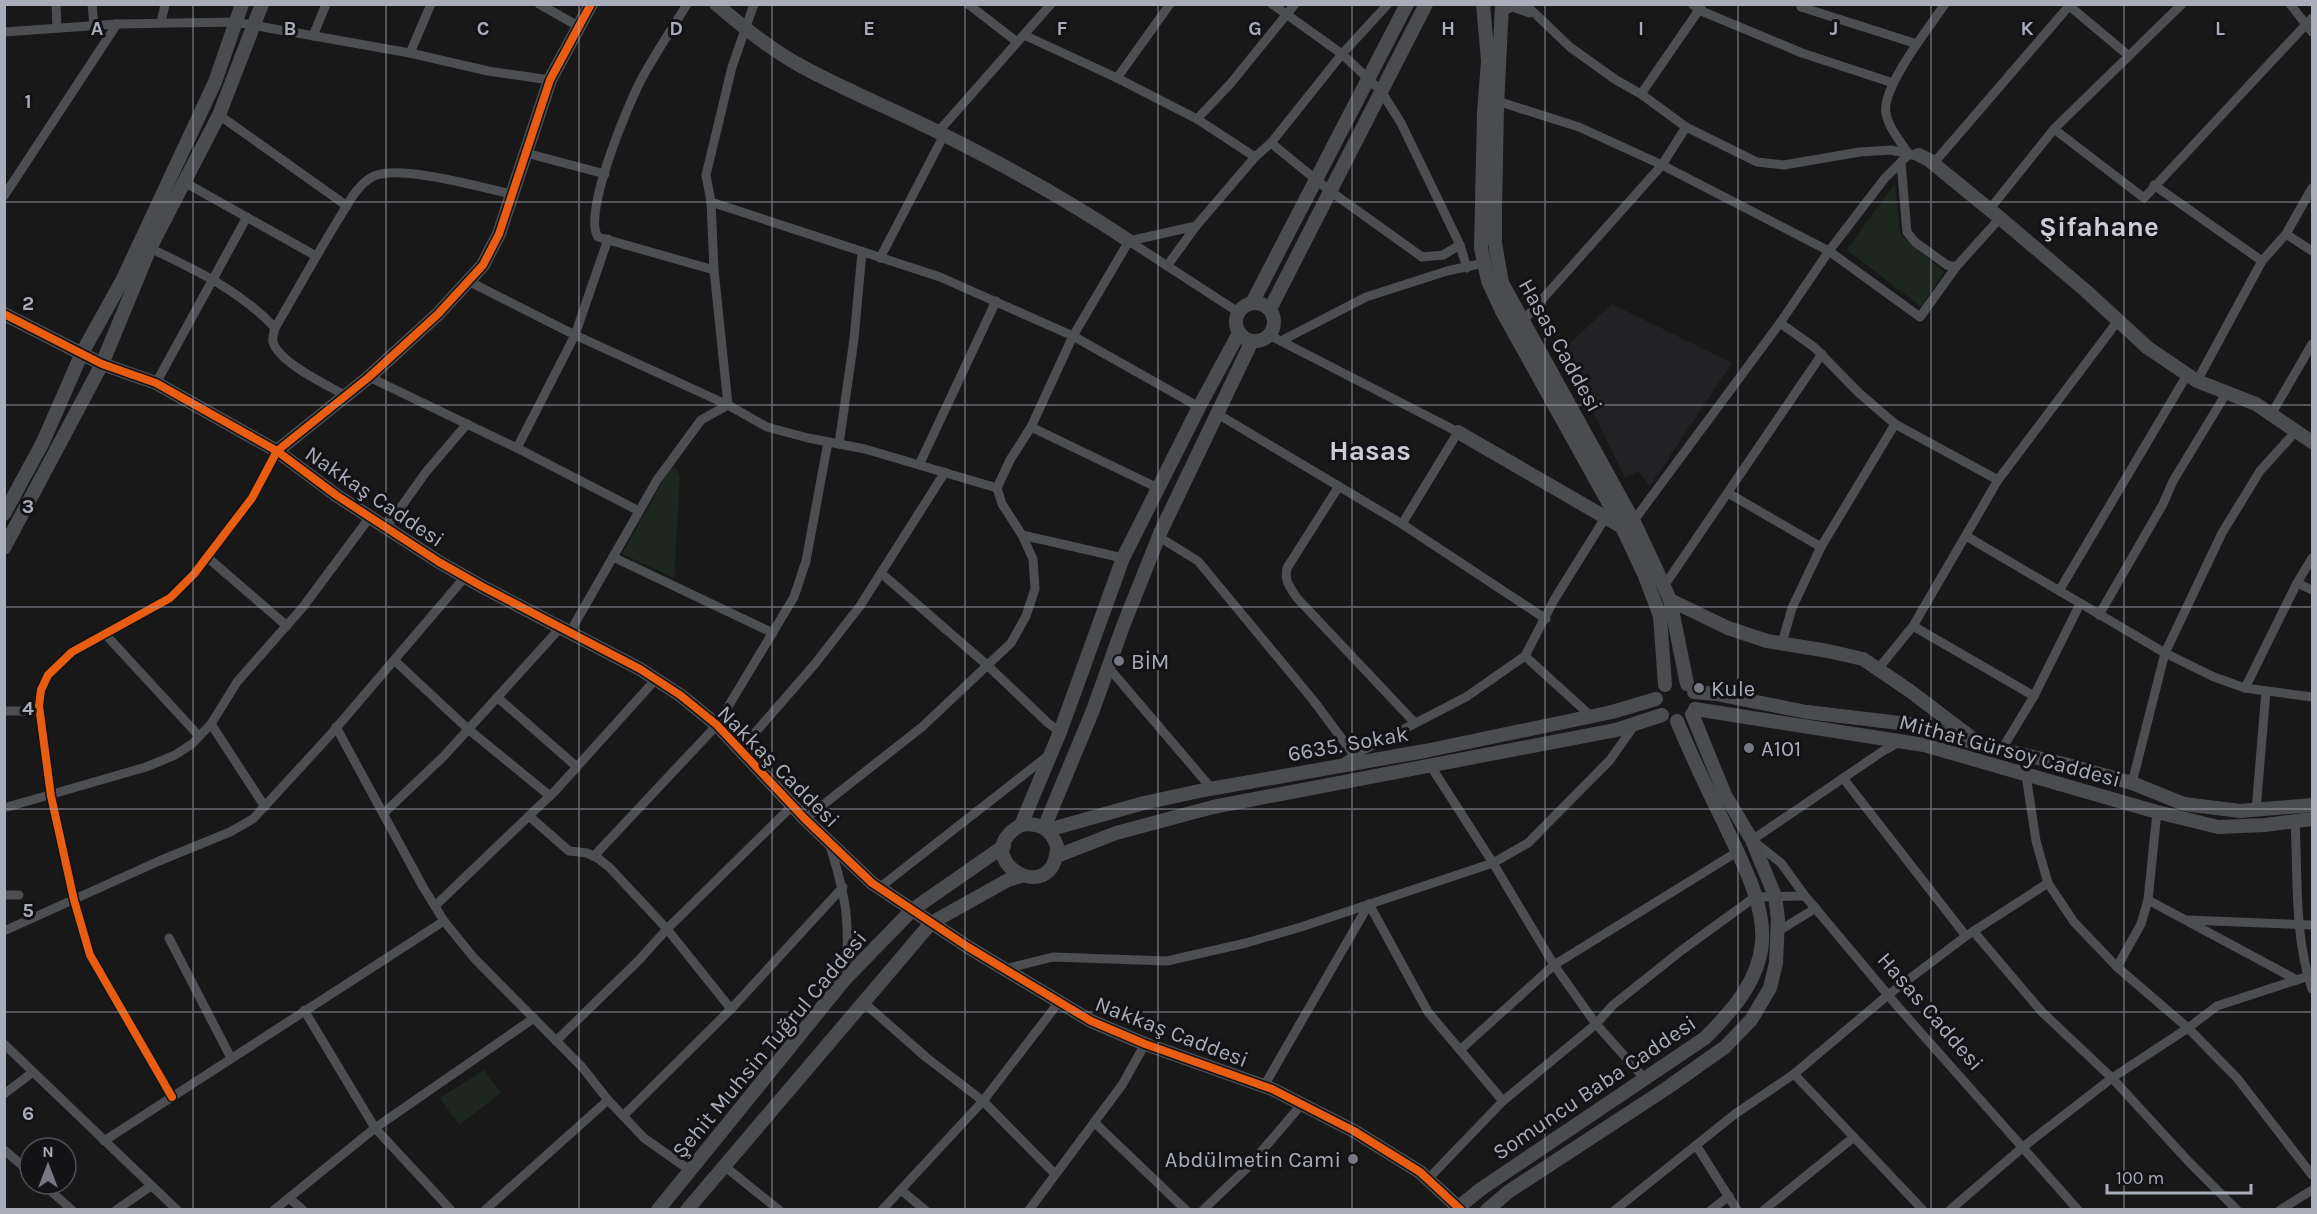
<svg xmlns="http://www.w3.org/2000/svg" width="2317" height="1214" viewBox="0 0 2317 1214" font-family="Karla,sans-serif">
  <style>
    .built { fill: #222225 }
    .green { fill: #1e2620 }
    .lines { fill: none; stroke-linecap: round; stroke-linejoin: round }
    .street { stroke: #4c4e52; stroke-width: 9 }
    .secondary { stroke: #4b4c50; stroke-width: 14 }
    .cycleway-casing { stroke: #131215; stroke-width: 11 }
    .cycleway { stroke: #e95d12; stroke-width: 8 }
    .grid { fill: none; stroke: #a9adba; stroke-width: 1.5; stroke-opacity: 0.55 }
    .poi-dot { fill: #767982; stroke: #131215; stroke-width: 2 }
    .labels { text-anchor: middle; stroke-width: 6; stroke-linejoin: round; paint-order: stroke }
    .street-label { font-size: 22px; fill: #a9adba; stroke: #131215 }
    .poi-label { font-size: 22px; fill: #a9adba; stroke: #131215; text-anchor: start }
    .district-label { font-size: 28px; font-weight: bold; fill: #cbccd6; stroke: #131215 }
    .grid-label { font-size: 20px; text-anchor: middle; font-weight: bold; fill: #a9adba; stroke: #131215; stroke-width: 6; stroke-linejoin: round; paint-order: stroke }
  </style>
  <rect width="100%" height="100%" fill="#181819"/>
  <path class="built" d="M1612 304 1732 363 1650 486 1638 471 1625 478 1563 350Z"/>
  <g class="green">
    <path d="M1895 183 1899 228 1902 236 1944 272 1921 307 1847 250Z"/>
    <path d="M673 467 678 471 680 477 674 578 622 554 669 470Z"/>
    <path d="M484 1070 501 1093 459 1125 440 1098Z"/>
  </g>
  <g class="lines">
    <g class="street">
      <path d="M56 4 57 28"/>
      <path d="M92 4 94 26"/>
      <path d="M539 4 578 26"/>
      <path d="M687 4C672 29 655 54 641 80 628 105 582 214 598 237L714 270"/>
      <path d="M968 4 1017 42"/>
      <path d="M1272 4 1342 54 1388 4"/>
      <path d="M1525 4 1570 47 1616 80 1641 94 1686 127 1757 162 1784 165 1860 152 1891 150 1914 155"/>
      <path d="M1692 4 1699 10 1802 53 1893 83"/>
      <path d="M2067 4 2129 56"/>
      <path d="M2290 4 2312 32"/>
      <path d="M1801 7 1917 44"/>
      <path d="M1502 17 1504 11 1512 7 1530 13"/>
      <path d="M161 23 165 4"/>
      <path d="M4 32 117 24 235 22 410 53 488 71 550 80"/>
      <path d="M1024 35 1117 78 1197 119 1255 157"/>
      <path d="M313 36 326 4"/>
      <path d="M410 53 431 4"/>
      <path d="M1117 78 1170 4"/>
      <path d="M1641 94 1701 7"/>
      <path d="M1497 101 1579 127 1662 165 1829 251 1920 317 1956 267"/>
      <path d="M219 115 347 206"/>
      <path d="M1197 119 1231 83 1295 4"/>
      <path d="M2054 129 2144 198 2312 18"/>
      <path d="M938 132 1051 4"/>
      <path d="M1271 143 1330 191 1422 257 1443 255 1460 245"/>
      <path d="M526 153 605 174"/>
      <path d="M1908 153C1900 141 1888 127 1886 113 1881 88 1930 26 1945 4"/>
      <path d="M1901 163 1907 232 1915 242 1947 265 1956 267 2000 218"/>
      <path d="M1933 164 2069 6"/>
      <path d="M184 182 316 256"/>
      <path d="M2154 185 2262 261"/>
      <path d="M4 196 117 24"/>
      <path d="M711 202 940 277 1073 336 1199 407"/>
      <path d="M1989 210 2054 129 2182 4"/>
      <path d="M2286 234 2312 251"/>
      <path d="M1129 241 1238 312"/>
      <path d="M150 248C195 270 240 290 275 328"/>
      <path d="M880 258 944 135"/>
      <path d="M1167 266 1196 226 1255 157 1271 143 1342 54 1381 91 1401 123 1460 245 1467 268"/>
      <path d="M468 281 575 335 728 405 767 427 808 438 865 449 997 488"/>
      <path d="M1522 322 1662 165 1686 127"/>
      <path d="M1780 323 1814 347 1859 393 1895 424 1998 480"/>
      <path d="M1269 335 1458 432 1402 524"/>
      <path d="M1281 341 1366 297 1447 271 1484 263"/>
      <path d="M369 377 517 448 639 511"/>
      <path d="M2197 381 2262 261 2286 234 2312 188"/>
      <path d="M156 383 247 217"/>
      <path d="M346 396C328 385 279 363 273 342 272 338 274 332 275 328 296 292 316 256 338 220 347 206 356 186 372 177 397 163 483 188 512 194"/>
      <path d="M1216 413 1402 524 1546 619"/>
      <path d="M2272 413 2312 344"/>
      <path d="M1031 427 1158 488"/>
      <path d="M839 444 854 339 862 252"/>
      <path d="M517 448 575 335 608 239"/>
      <path d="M919 465 996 301"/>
      <path d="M1339 486 1287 568C1284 581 1290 587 1297 598L1415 723"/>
      <path d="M1728 493 1821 547 1792 608 1782 643"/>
      <path d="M1632 523 1780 323 1829 251 1885 178 1908 155H1919"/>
      <path d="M386 528 426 472 467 424"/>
      <path d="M1022 535 1123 558"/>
      <path d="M1966 536 2165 653 2214 677 2245 688 2312 697"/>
      <path d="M1159 537 1198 561 1313 700 1354 755"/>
      <path d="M1821 547 1895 424"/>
      <path d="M207 557 287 626"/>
      <path d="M613 557 773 633"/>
      <path d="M881 573 987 665 1048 723 1060 732"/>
      <path d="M2297 583 2312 590"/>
      <path d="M1664 586 1822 354"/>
      <path d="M2059 591 2187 375"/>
      <path d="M2099 615 2163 504 2173 481 2227 392"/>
      <path d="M1913 626 2034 696"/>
      <path d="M570 632 657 480 701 420 728 405 714 270 711 202 706 175 732 67 754 4"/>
      <path d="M106 635 199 736"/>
      <path d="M1525 656 1592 717"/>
      <path d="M394 660 468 729 550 796"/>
      <path d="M1108 667 1212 789"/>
      <path d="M1878 669 1913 626 1998 480 2117 322"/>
      <path d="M2245 688 2297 583 2312 558"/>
      <path d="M497 697 577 767"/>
      <path d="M4 711H39"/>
      <path d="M211 724 265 807"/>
      <path d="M336 727 423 887 444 921 474 958 582 1067 608 1100 644 1138 691 1171"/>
      <path d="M1901 741 1883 751 1752 840 1781 863 1805 896 1899 1008 2078 1210"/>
      <path d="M2002 749 2034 696 2080 604"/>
      <path d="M740 750 814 665 860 606 945 472"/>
      <path d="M1342 764 1354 755 1466 697 1525 656 1554 600 1605 518"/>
      <path d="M1430 765 1493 863 1554 965 1596 1024 1645 1079"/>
      <path d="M2026 775 2036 841 2048 883 2074 922 2117 967 2188 1028 2237 1078 2312 1175"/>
      <path d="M1843 778 1966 936"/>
      <path d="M2132 783 2165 653 2222 533 2260 471 2297 430"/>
      <path d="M4 808 146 767 175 755 192 744 211 724 237 682 303 607 370 517"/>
      <path d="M2256 810 2266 691"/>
      <path d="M384 813 444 756 561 627"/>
      <path d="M529 816 569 851 587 853 599 859 610 868 667 929 731 1009"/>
      <path d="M805 819 922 727 1011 643 1026 616 1035 589 1033 559 1022 535 1002 504 997 488 1010 460 1031 427 1073 336 1129 241 1196 226"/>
      <path d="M2295 821C2298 876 2294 937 2312 989"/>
      <path d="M829 843C846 896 851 923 845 979"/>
      <path d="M594 856 717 725 794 597 806 561 828 442"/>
      <path d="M879 888 1049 755"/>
      <path d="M4 895H19"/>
      <path d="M2148 900 2297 980"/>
      <path d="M1369 904 1428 1012 1503 1101"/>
      <path d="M435 906 556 790 656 679"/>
      <path d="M2188 920 2312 925"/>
      <path d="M4 931 159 861 230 832 253 819 331 734 465 577"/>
      <path d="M1777 932 1816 908"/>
      <path d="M1974 932 2042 1012 2112 1078 2189 1162 2237 1210"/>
      <path d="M169 938 231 1058"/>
      <path d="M2117 967 2141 924 2148 900 2157 812"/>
      <path d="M1004 969 1053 957 1167 961 1246 943 1301 927 1493 863 1528 843 1610 760 1636 723"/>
      <path d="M863 1002 927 1058 983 1101 1055 1174"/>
      <path d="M304 1010 375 1128 451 1210"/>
      <path d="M556 1041 639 960 667 929 792 806"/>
      <path d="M4 1044 177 1210"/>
      <path d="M1460 1050 1554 965 1737 852"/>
      <path d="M1794 1074 1923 1210"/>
      <path d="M1264 1086 1369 904"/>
      <path d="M4 1094 33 1072"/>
      <path d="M172 1097 90 955 74 900 51 796 39 706 41 690 48 675 72 652 170 598 194 574 252 498 277 451"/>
      <path d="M623 1116 731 1009 843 887"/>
      <path d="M1094 1122 1186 1210"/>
      <path d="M104 1141 444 921"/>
      <path d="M1696 1145 1737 1210"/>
      <path d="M4 1150 30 1172"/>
      <path d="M723 1165 779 1210"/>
      <path d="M1428 1179 1503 1101 1596 1024 1613 1005 1682 950 1755 897 1805 896"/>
      <path d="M43 1184 72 1210"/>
      <path d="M901 1190 925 1210"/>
      <path d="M289 1198 303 1210"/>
      <path d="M116 1210 151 1186"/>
      <path d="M274 1210 375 1128 534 1018"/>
      <path d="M485 1210 608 1100"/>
      <path d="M882 1210 983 1101 1059 1002"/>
      <path d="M1029 1210 1122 1085 1145 1044"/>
      <path d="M1203 1210 1248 1167 1302 1104"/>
      <path d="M1615 1210 1735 1114 1794 1074 1888 995 1966 936 2048 883"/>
      <path d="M1711 1210 1729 1196"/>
      <path d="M1764 1210 1854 1137"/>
      <path d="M1950 1210 2023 1147 2112 1078 2188 1028 2217 1006 2312 975"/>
      <path d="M2280 1210 2312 1190"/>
    </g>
    <g class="secondary">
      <path d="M716 4C743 27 770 49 801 66 847 91 897 111 944 135 1008 167 1070 201 1129 241"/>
      <path d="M1483 4 1488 61 1484 113 1481 248 1488 281 1502 311 1622 527 1645 576 1660 616 1665 685"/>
      <path d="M1502 4 1497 107 1495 211V243L1502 283 1634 522 1664 586 1670 600 1687 684"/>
      <path d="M1919 155 1929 160 2000 218 2086 291 2148 348 2197 381 2256 404 2312 442"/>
      <circle cx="1255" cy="322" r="19"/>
      <path d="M1252 303 1407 4"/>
      <path d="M1270 309 1426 4"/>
      <path d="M4 314 102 364 156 383 277 451 336 495 439 562 483 587 640 669 680 695 717 725 805 819 872 883 968 947 1091 1021 1145 1044 1272 1089 1354 1131 1420 1172 1461 1210"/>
      <path d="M1458 432 1622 527"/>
      <path d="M277 451 369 377 438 314 483 265 499 234 550 80 591 4"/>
      <path d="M4 514 43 442 82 353 122 281 215 82 242 4"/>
      <path d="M4 548 102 364 150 248 219 115 262 4"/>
      <path d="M1670 600 1728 628 1767 641 1828 651 1863 659 1910 691 1972 738"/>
      <path d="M1694 692 1716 694 1807 712 1917 725 1981 745 2064 764 2132 783 2184 804 2240 811 2312 805"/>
      <path d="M1695 709 1924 745 2157 812 2218 827 2265 825 2312 819"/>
      <path d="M1021 825C1039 822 1051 829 1057 846 1055 912 964 857 1021 825L1060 732 1123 558 1199 407 1239 333"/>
      <path d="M1044 828 1093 710 1123 626 1161 531 1252 341"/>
      <path d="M1048 830 1144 803 1204 790 1425 751 1612 712 1656 699"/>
      <path d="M1057 856 1116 833 1213 807 1616 730 1662 715"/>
      <path d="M658 1210 845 979 912 910 1004 846"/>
      <path d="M687 1210 931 923 1008 880 1021 876"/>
      <path d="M1455 1210 1481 1189 1705 1038C1732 1011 1759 981 1762 942 1765 903 1741 860 1725 825 1708 791 1692 757 1677 721"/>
      <path d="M1487 1210 1508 1192 1667 1088 1725 1047 1751 1020 1770 988 1776 963 1778 919 1775 896 1752 840 1725 795 1692 714"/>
    </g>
    <defs>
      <g id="cycleway">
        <path d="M4 314 102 364 156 383 277 451 336 495 439 562 483 587 640 669 680 695 717 725 805 819 872 883 968 947 1091 1021 1145 1044 1272 1089 1354 1131 1420 1172 1461 1210"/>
        <path d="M172 1097 90 955 74 900 51 796 39 706 41 690 48 675 72 652 170 598 194 574 252 498 277 451 369 377 438 314 483 265 499 234 550 80 591 4"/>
      </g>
    </defs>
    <use href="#cycleway" class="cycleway-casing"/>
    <use href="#cycleway" class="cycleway"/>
  </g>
  <path class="grid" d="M193 4V1210M386 4V1210M579 4V1210M772 4V1210M965 4V1210M1158 4V1210M1352 4V1210M1545 4V1210M1738 4V1210M1931 4V1210M2124 4V1210M4 202H2312M4 405H2312M4 607H2312M4 809H2312M4 1012H2312"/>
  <g class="poi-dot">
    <circle cx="1119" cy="661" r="6"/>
    <circle cx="1699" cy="688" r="6"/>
    <circle cx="1749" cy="748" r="6"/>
    <circle cx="1353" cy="1159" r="6"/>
  </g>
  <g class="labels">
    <g class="street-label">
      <text transform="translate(1561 345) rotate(61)" y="8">Hasas Caddesi</text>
      <text transform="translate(375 496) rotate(34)" y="8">Nakkaş Caddesi</text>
      <text transform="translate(1348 743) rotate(-10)" y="8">6635. Sokak</text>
      <text transform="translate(2010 750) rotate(15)" y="8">Mithat Gürsoy Caddesi</text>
      <text transform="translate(779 766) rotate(45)" y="8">Nakkaş Caddesi</text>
      <text transform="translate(1931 1011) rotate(49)" y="8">Hasas Caddesi</text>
      <text transform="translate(1172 1031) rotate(21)" y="8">Nakkaş Caddesi</text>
      <text transform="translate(769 1044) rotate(-50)" y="8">Şehit Muhsin Tuğrul Caddesi</text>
      <text transform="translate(1594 1087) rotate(-34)" y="8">Somuncu Baba Caddesi</text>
    </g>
    <g class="poi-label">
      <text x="1131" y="669">BİM</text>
      <text x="1711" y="696">Kule</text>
      <text x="1761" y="756">A101</text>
      <text x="1341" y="1167" text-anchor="end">Abdülmetin Cami</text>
    </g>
    <g class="district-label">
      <text x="2099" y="236">Şifahane</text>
      <text x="1370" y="460">Hasas</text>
    </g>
  </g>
  <g class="grid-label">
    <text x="97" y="35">A</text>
    <text x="290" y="35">B</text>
    <text x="483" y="35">C</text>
    <text x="676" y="35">D</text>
    <text x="869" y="35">E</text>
    <text x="1062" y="35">F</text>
    <text x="1255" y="35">G</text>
    <text x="1448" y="35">H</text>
    <text x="1641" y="35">I</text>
    <text x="1834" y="35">J</text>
    <text x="2027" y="35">K</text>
    <text x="2220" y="35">L</text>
    <text x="28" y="108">1</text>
    <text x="28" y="310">2</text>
    <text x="28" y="513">3</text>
    <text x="28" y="715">4</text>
    <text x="28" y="917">5</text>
    <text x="28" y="1120">6</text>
  </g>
  <rect width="2317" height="1214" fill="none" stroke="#a9adba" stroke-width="12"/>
  <g transform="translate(48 1166)"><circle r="28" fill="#131215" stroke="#4f5057" stroke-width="1.5"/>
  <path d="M0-4.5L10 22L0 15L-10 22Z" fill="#767982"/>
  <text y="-9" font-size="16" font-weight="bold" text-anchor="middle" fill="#a9adba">N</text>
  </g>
  <path d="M2107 1184v9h144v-9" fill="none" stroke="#a9adba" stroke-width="3"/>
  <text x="2116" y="1184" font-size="18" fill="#a9adba" stroke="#131215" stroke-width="4.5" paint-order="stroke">100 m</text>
</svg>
